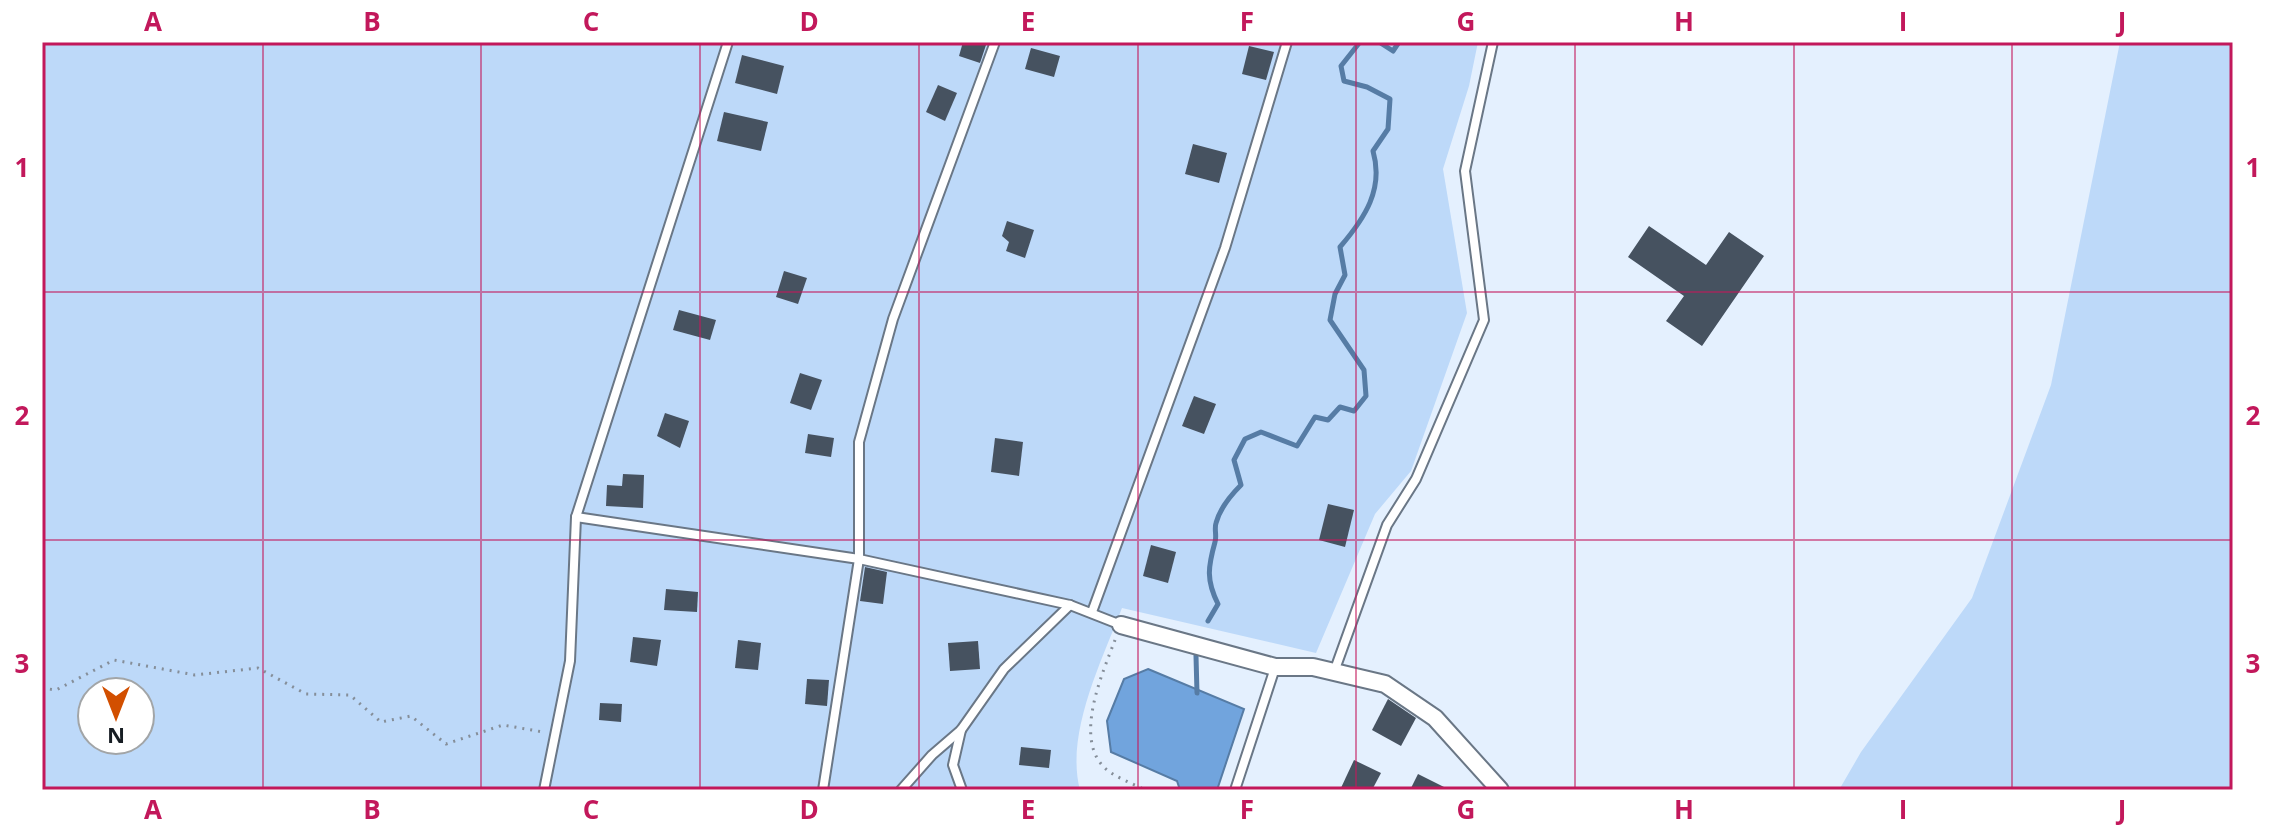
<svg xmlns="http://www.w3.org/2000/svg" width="2275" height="832" viewBox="0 0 2275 832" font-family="'Open Sans',sans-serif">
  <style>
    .green { fill: #bdd9f9; fill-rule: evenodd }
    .water { fill: #71a4dd; stroke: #567ca5; stroke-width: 2 }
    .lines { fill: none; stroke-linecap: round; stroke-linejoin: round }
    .stream { stroke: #567ca5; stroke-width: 5 }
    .building { fill: #465260 }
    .service-casing { stroke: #6a7786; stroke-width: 12 }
    .minor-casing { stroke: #6a7786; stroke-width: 20 }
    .path { stroke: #858e99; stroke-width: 3; stroke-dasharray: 2 6; stroke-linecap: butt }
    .service { stroke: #fff; stroke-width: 8 }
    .minor { stroke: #fff; stroke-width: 16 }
    .grid { fill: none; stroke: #c2185b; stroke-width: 2; stroke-opacity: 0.55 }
    .neatline { fill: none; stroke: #c2185b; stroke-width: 3 }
    .grid-label { font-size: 26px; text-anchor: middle; font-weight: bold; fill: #c2185b }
  </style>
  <rect width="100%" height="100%" fill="#e4f0fe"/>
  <g class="green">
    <path d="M42 42H1478L1469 86 1443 169 1467 313 1411 471 1375 514 1316 653 1122 608C1102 660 1065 734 1080 790H42ZM92 692H140V740H92Z"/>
    <path d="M2120 42H2233V790H1839L1861 752 1972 598 2051 385Z"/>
  </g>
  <path class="water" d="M1148 669 1244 709 1217 790H1180L1177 781 1111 752 1107 721 1124 679Z"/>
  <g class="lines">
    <g class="stream">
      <path d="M1379 42 1393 51 1399 42"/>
      <path d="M1208 621 1218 604C1206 580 1208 567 1215 542 1217 536 1214 529 1216 523 1220 508 1231 495 1241 485L1234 460 1245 439 1261 432 1297 446 1315 417 1328 420 1340 407 1354 411 1366 396 1364 370 1330 320 1335 294 1345 275 1340 247C1365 218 1384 189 1373 151L1388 129 1390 99 1367 87 1344 81 1341 66 1360 42"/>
      <path d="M1196 656 1197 693"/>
    </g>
  </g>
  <g class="building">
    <path d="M963 42H987L980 63 959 56Z"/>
    <path d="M1249 46 1274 52 1266 80 1242 74Z"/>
    <path d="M1031 48 1060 56 1054 77 1025 69Z"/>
    <path d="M742 55 784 66 777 94 735 83Z"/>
    <path d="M938 85 957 93 945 121 926 112Z"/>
    <path d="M724 112 768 122 761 151 717 141Z"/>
    <path d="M1193 144 1227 153 1219 183 1185 174Z"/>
    <path d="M1007 221 1034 230 1025 258 1006 251 1009 242 1002 236Z"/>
    <path d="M1649 226 1706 265 1729 232 1764 256 1702 346 1666 321 1684 296 1628 257Z"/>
    <path d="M784 271 807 278 798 304 776 297Z"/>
    <path d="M679 310 716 320 710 340 673 330Z"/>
    <path d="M800 373 822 380 811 410 790 403Z"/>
    <path d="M1194 396 1216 404 1204 434 1182 426Z"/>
    <path d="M665 413 689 421 680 448 657 436Z"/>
    <path d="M808 434 834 438 831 457 805 453Z"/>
    <path d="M995 438 1023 442 1019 476 991 472Z"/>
    <path d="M623 474 644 475 643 508 606 506 607 485 622 486Z"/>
    <path d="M1328 504 1354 510 1345 547 1319 540Z"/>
    <path d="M1151 545 1176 552 1168 583 1143 576Z"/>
    <path d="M865 567 887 572 883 604 860 601Z"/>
    <path d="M666 589 698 592 697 612 664 610Z"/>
    <path d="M633 637 661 640 657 666 630 662Z"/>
    <path d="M738 640 761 643 758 670 735 668Z"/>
    <path d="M978 641 980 669 950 671 948 643Z"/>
    <path d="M807 679 829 680 827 706 805 704Z"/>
    <path d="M1388 699 1416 718 1401 746 1372 730Z"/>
    <path d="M600 703 622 704 621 722 599 720Z"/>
    <path d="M1021 747 1051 750 1049 768 1019 765Z"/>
    <path d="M1354 760 1381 773 1372 790H1340Z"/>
    <path d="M1418 774 1450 790H1410Z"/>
  </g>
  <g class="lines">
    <defs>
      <g id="service">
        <path d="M576 517 859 559 1070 605 1121 625"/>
        <path d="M1092 612 1225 248 1287 42"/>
        <path d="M1334 672 1387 525 1416 479 1484 320 1465 171 1493 42"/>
        <path d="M961 730 953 765 962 790"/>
        <path d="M544 790 570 661 576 517 728 42"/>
        <path d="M823 790 859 559V442L893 319 995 42"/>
        <path d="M901 790 932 755 961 730 1004 669 1070 605"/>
        <path d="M1235 790 1275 668"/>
      </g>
      <path id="minor" d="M1121 625 1275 667H1313L1385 684 1435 718 1500 790"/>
    </defs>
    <use href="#service" class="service-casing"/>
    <use href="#minor" class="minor-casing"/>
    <g class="path">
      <path d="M1115 640C1103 672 1075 734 1102 765 1111 776 1132 783 1145 790"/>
      <path d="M42 688 56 690 114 660 195 675 258 668 306 694 350 695 381 722 411 716 446 744 503 725 543 732"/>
    </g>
    <use href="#service" class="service"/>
    <use href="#minor" class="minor"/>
  </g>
  <path class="grid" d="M263 42V790M481 42V790M700 42V790M919 42V790M1138 42V790M1356 42V790M1575 42V790M1794 42V790M2012 42V790M42 292H2233M42 540H2233"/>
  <rect width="2275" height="832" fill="none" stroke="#ffffff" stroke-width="88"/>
  <g transform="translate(116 716) rotate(180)"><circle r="38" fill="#ffffff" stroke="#a2a5a7" stroke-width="2"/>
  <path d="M0-6L14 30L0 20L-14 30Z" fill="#d24f00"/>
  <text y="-12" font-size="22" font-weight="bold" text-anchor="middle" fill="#171d23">N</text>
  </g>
  <rect x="44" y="44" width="2187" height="744" class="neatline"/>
  <g class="grid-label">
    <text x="153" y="31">A</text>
    <text x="372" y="31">B</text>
    <text x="591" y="31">C</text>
    <text x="809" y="31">D</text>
    <text x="1028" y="31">E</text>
    <text x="1247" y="31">F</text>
    <text x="1466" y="31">G</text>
    <text x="1684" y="31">H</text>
    <text x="1903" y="31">I</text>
    <text x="2122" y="31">J</text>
    <text x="22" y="177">1</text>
    <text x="2253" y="177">1</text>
    <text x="22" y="425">2</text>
    <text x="2253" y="425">2</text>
    <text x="22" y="673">3</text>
    <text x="2253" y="673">3</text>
    <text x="153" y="819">A</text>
    <text x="372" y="819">B</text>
    <text x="591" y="819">C</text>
    <text x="809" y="819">D</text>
    <text x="1028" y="819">E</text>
    <text x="1247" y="819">F</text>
    <text x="1466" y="819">G</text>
    <text x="1684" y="819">H</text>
    <text x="1903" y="819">I</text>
    <text x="2122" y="819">J</text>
  </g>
</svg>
